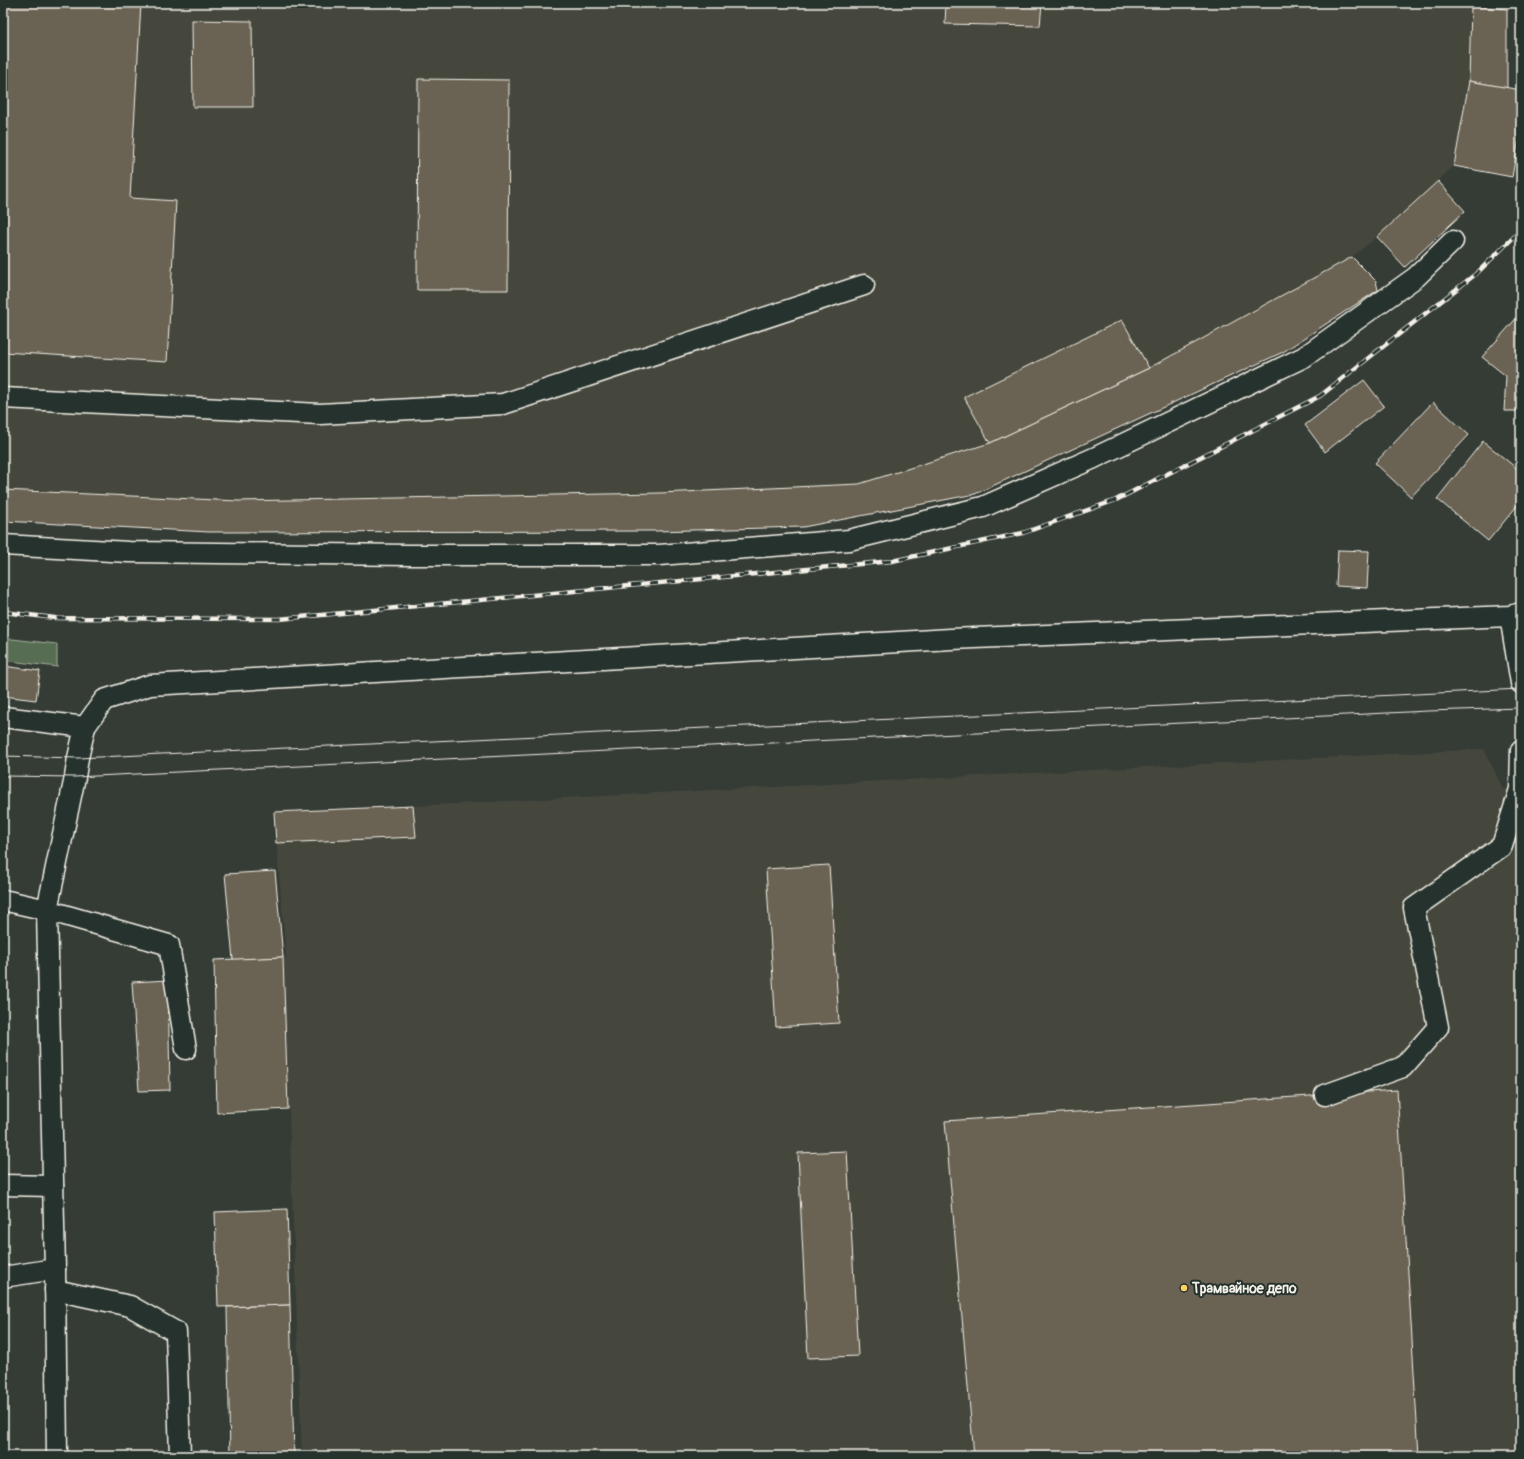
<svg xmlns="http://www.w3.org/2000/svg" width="1524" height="1459" viewBox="0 0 1524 1459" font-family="Pangolin,sans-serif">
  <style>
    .built { fill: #44473e }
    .green { fill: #566d53; stroke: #a5af9e }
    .building { fill: #6a6253; stroke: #f4f1e8 }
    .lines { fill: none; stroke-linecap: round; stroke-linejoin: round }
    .lane-casing { stroke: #f4f1e8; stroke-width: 23 }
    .lane { stroke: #26332d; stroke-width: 20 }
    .tram { stroke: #f4f1e8; stroke-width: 1 }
    .rail-casing { stroke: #f4f1e8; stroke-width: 4.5 }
    .rail { stroke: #26332d; stroke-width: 3; stroke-dasharray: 9; stroke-linecap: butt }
    .poi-dot { fill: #ffd166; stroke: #26332d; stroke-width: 1.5 }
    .labels { text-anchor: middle; stroke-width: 4; stroke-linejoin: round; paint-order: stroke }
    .poi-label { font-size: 14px; font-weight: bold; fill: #f4f1e8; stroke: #26332d; text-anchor: start }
  </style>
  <rect width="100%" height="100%" fill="#343c35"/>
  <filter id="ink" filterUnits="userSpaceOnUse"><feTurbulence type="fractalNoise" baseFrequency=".025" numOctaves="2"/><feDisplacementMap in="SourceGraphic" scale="8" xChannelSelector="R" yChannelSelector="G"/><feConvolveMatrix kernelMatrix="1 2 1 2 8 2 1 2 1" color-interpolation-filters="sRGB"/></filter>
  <g filter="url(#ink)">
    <g class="built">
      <path d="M3 3H1471L1469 81 1454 166 1377 237 1352 257 1149 368 990 443 859 484 660 493 238 501 3 490Z"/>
      <path d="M1484 749 1503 789H1521V1456H302L283 957H286L274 812 413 806Z"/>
    </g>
    <path class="green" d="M3 638 57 644V667L3 660Z"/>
    <g class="building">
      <path d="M3 3H141L130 198 176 201 167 362 3 352Z"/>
      <path d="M946 3H1042L1040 26 945 24Z"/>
      <path d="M1471 6 1507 9V88L1469 81Z"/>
      <path d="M192 20 252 21 253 107H193Z"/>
      <path d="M418 79 509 80 508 290H417Z"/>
      <path d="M1469 81 1521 90V128L1512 177 1454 166Z"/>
      <path d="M1438 181 1465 211 1405 267 1377 237Z"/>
      <path d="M1352 257 1376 281 1378 290 1283 352 975 494 803 527 656 531 209 532 3 521V490L238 501 660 493 859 484 990 443 1149 368Z"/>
      <path d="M1521 313V411H1504L1506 376 1482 357Z"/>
      <path d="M1122 320 1149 368 990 443 964 397Z"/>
      <path d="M1364 380 1384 406 1325 452 1305 425Z"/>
      <path d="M1433 402 1469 435 1411 497 1375 463Z"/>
      <path d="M1483 441 1521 472V501L1488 541 1437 499Z"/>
      <path d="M1338 550 1369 551 1367 588 1336 586Z"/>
      <path d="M3 666 40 671 36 700 3 696Z"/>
      <path d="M413 806 416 837 276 843 274 812Z"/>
      <path d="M829 865 839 1023 776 1027 766 869Z"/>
      <path d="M275 871 283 957 233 960 225 874Z"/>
      <path d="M283 957 288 1109 217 1113 214 960Z"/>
      <path d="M168 980 170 1090 139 1091 132 982Z"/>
      <path d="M1397 1090 1419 1456H974L945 1121Z"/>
      <path d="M847 1151 858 1356 808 1358 798 1153Z"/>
      <path d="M287 1209 290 1305 218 1307 215 1212Z"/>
      <path d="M290 1305 294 1456H230L227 1307Z"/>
    </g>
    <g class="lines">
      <defs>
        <g id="lane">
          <path d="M3 398 320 414 503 404 864 285"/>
          <path d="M3 545 129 552 409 555H659L849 540 983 507 1094 458 1304 357 1416 277 1453 241"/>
          <path d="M1510 616 1521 683"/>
          <path d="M3 717 85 727"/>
          <path d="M3 900 47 910 169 945 186 1049"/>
          <path d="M1325 1095 1403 1067 1438 1027 1414 908 1502 846 1520 789 1521 750"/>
          <path d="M3 1185 53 1186"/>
          <path d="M3 1277 55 1269"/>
          <path d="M55 1290 130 1306 176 1332 180 1456"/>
          <path d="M57 1456 55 1269 47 910 75 777 78 758 85 727 104 700 150 685 951 639 1510 616 1521 613"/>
        </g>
      </defs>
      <use href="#lane" class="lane-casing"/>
      <use href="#lane" class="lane"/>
      <g class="tram">
        <path d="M3 756 78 758 1521 689"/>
        <path d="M3 776 75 777 1428 711 1521 708"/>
      </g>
      <defs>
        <path id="rail" d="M3 612 55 618 279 619 892 561 1023 533 1116 500 1320 396 1477 273 1521 230"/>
      </defs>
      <use href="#rail" class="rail-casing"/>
      <use href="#rail" class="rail"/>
    </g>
  </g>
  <circle class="poi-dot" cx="1184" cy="1288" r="4"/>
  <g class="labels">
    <g class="poi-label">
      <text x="1192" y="1293">Трамвайное депо</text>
    </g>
  </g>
  <rect width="1524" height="1459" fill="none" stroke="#26332d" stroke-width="16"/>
  <rect x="8" y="8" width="1508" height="1443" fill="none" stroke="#f4f1e8" stroke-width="1.5" filter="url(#ink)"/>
</svg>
